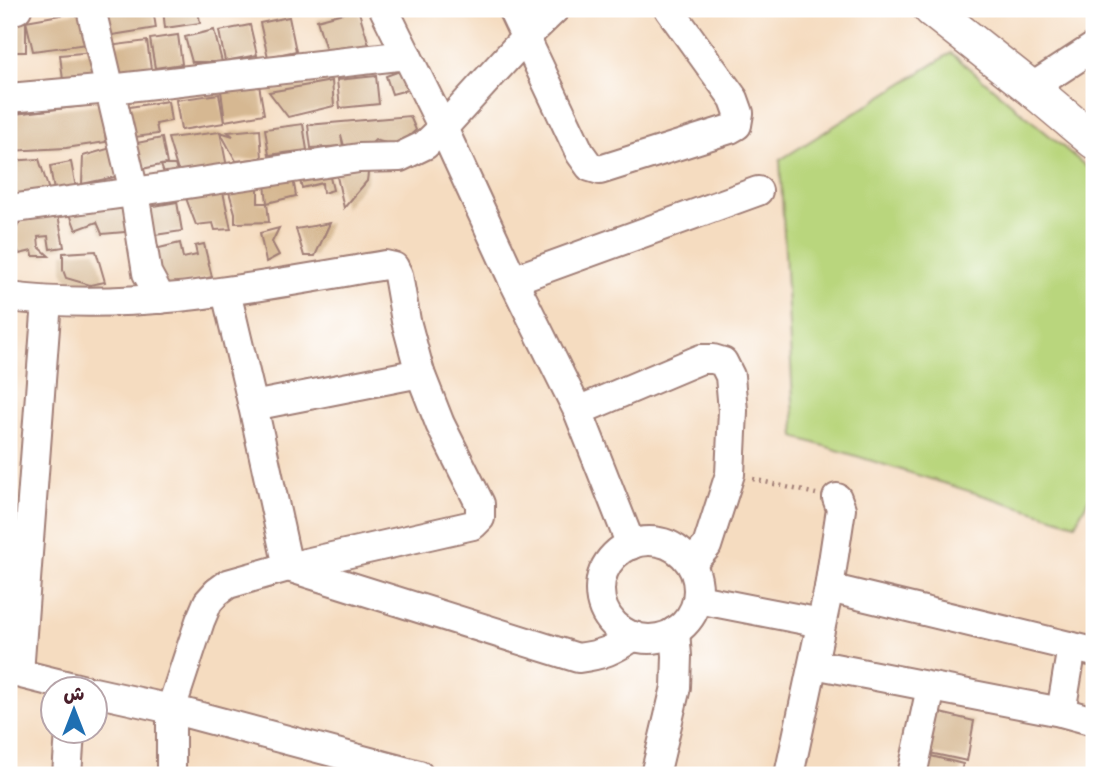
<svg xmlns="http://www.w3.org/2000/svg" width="1103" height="784" viewBox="0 0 1103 784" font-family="Itim,'Playpen Sans Arabic',sans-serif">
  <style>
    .green { fill: #b9d67d; stroke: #827a54; stroke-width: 2 }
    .building { fill: #d6b892 }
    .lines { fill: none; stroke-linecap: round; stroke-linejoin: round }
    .minor-casing { stroke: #a07e76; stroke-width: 32 }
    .major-casing { stroke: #a07e76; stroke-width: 38 }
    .path { stroke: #a07e76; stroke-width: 4.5; stroke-dasharray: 2 5; stroke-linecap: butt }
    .minor { stroke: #fff; stroke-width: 28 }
    .major { stroke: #fff; stroke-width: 35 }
  </style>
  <rect width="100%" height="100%" fill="#fff"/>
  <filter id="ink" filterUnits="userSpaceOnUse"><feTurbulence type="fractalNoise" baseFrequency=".0143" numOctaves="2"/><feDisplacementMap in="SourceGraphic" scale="14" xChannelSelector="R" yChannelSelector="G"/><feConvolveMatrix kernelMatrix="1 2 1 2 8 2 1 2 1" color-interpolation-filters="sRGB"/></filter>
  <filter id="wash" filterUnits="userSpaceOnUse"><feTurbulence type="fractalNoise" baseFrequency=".00686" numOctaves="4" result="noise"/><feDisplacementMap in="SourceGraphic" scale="28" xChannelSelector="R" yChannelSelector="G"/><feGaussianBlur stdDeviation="1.57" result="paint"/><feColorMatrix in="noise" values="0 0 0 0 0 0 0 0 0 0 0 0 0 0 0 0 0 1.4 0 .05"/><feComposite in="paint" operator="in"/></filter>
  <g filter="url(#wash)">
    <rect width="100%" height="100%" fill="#f5dcc0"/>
    <path class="green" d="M951 53 1094 173V489L1075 524 795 437 780 160Z"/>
    <g id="blocks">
      <g class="building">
        <path d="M134 9H153L156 28 100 37 97 14Z"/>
        <path d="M163 9H198L200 23 165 28Z"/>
        <path d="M358 9 371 51 330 63 317 20Z"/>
        <path d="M83 11 88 44 33 51 26 21V52H9V21H26Z"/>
        <path d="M289 17 296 51 268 57 260 23Z"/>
        <path d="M250 25 257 55 225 61 219 31Z"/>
        <path d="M214 30 222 62H192L185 37Z"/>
        <path d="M178 35 182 64 155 68 150 39Z"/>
        <path d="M147 41 152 76 113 82 108 46Z"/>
        <path d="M93 52 95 77 63 80 60 55Z"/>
        <path d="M400 71 407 90 392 94 386 76Z"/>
        <path d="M376 76 379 104 340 108 337 80Z"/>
        <path d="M332 81 334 106 288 117 269 92Z"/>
        <path d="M259 85 264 114 225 121 221 91Z"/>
        <path d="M219 94 224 123 181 130 176 100Z"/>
        <path d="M168 101 171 121 156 124 158 134 128 138 123 108Z"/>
        <path d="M101 104 106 142 66 148 9 151V114L12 113 15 145V114Z"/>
        <path d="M410 116 416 130 398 146 375 140 364 151 346 153 341 135 343 146 311 148 308 125Z"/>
        <path d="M303 124 307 150 269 155 265 129Z"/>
        <path d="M260 129 262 158 236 161 220 132 233 136 228 132Z"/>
        <path d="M220 132 228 172 181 181 168 138Z"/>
        <path d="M162 138 167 164 161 165H175L179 178 167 182 161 165 142 169 137 143Z"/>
        <path d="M118 146 124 175 82 184 83 156Z"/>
        <path d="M39 159 51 197 12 195 9 183V161Z"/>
        <path d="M71 162 76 188 54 191 50 166Z"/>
        <path d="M369 165 367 181 344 208 336 172Z"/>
        <path d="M328 169 333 190 323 193 322 183 302 188 299 177Z"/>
        <path d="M293 178 296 196 267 203 265 183Z"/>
        <path d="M258 186V203H267L269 222 235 223V213L229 192Z"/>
        <path d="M223 192 231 229 215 230 213 223 196 225 186 198Z"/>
        <path d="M177 202 182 231 148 236 143 208Z"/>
        <path d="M135 204 136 231 102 234 97 222 76 230 70 214Z"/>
        <path d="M58 215 64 247 50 249 48 236 38 237 39 247 49 256H33L32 251 19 254 13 234 20 222Z"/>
        <path d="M330 223 315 256H304L296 229Z"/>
        <path d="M279 228 272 242 279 255 266 262 260 233Z"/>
        <path d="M180 243 183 258 197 255 195 246 204 244 212 277 160 289 151 250Z"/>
        <path d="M96 251 105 282 90 285 66 278 63 270V253Z"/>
        <path d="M932 711 974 721 967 761 925 752Z"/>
        <path d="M927 755 963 764 960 775H922Z"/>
      </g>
    </g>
  </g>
  <g filter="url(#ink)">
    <use href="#blocks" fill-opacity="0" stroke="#a07e76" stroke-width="2"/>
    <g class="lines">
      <defs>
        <g id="minor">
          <path d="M91 9 134 192 147 273 161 299"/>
          <path d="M384 9 443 128 513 280 578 411 631 545"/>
          <path d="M512 9 580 153 590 167 600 170 730 129 737 125 739 113 734 99 669 9"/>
          <path d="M9 10 17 9"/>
          <path d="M1031 88 1094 47"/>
          <path d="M9 98 110 89 407 55"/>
          <path d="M9 209 134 192 359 158 400 157 425 145 443 128 526 37 555 9"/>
          <path d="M513 280 758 191"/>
          <path d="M226 292 253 406 288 567 578 658C602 655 614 650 634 636"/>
          <path d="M9 297C135 313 261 286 385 265L394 267 398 275 406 321 420 373 440 424 480 504V518L473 525 288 567 228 584 217 592 208 602 200 621 171 709V775"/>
          <path d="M253 406 420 373"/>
          <path d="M578 411 701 359H713L723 362 730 376 733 411 730 474 707 546 691 564"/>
          <circle cx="649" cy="590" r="49"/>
          <path d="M829 588 1094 652"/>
          <path d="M698 599 821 623"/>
          <path d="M814 664 1061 712 1094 721"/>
          <path d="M9 671 85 690"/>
          <path d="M19 673 47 301"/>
          <path d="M94 692 171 709 419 775"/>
          <path d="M1061 712 1072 647"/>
          <path d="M67 775 70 732"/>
          <path d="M655 775 676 687 677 656 675 631"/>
          <path d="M789 775 829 588 841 509 837 498"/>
          <path d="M912 775 931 688"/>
        </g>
        <path id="major" d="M931 9 1031 88 1094 141"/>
      </defs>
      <use href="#minor" class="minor-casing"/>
      <use href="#major" class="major-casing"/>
      <path class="path" d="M753 479 816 494"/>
      <use href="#minor" class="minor"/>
      <use href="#major" class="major"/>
    </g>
  </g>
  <rect width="1103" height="784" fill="none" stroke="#fff" stroke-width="35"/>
  <g transform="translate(74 710)"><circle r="33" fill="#ffffff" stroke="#b7a5aa" stroke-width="2"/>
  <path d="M0-5L12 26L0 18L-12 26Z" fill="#1f6fb2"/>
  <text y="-10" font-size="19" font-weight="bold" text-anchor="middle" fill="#4a1f2b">ش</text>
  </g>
</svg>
